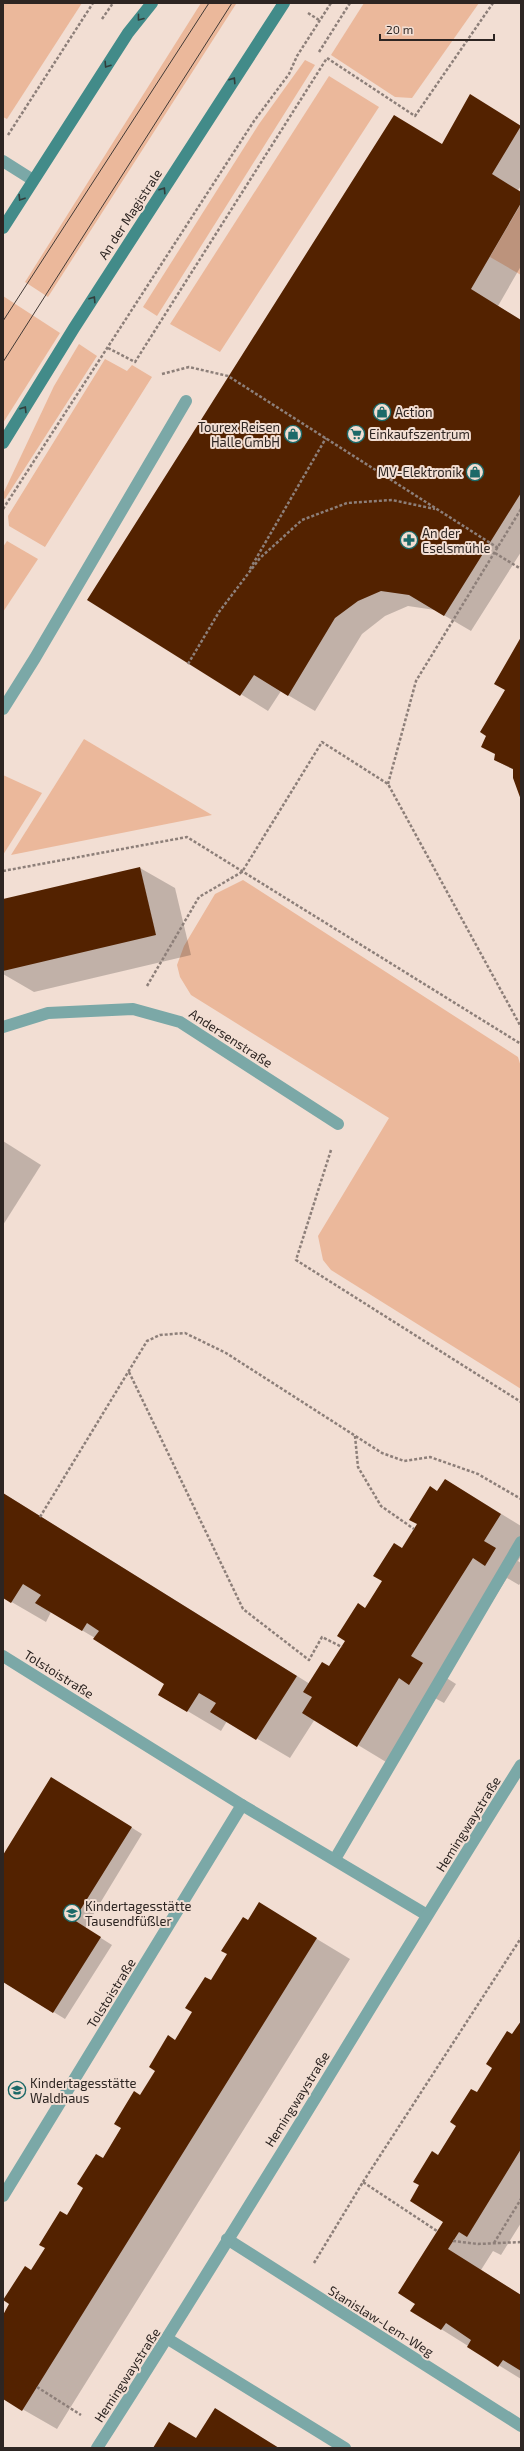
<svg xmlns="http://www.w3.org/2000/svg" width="524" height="2451" viewBox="0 0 524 2451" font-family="'Exo 2',sans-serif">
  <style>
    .green { fill: #ebb89b }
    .shadow { fill: #0003 }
    .building { fill: #532200 }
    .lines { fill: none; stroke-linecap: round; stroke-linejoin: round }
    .path { stroke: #8d7f79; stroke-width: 2.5; stroke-dasharray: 3 2; stroke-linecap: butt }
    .lane { stroke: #7ba8a7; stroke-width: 12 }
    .street { stroke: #7ba8a7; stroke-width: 12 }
    .secondary { stroke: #428b89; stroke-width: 12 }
    .tram { stroke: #423935; stroke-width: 1 }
    .oneway { stroke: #323e3c }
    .labels { text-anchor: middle; stroke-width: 4; stroke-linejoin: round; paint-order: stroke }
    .street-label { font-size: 13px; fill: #2d2522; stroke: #f2ded3 }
    .poi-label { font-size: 13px; fill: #2d2522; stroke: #f2ded3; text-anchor: start }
  </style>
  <rect width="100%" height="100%" fill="#f2ded3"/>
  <g class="green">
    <path d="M3 3H82L7 119 3 117Z"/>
    <path d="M201 3 236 4 48 297 25 282Z"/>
    <path d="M364 3H479L412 98 395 97 331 55Z"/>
    <path d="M305 60 315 65 157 316 143 307 259 124Z"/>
    <path d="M329 76 379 107 220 352 170 324Z"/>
    <path d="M521 204V275L490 257Z"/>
    <path d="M3 296 60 333 3 423Z"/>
    <path d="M79 344 97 356 5 499 3 498V494L54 386Z"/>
    <path d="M105 359 127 371 132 365 152 377 45 547 9 526 8 516Z"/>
    <path d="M7 541 38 559 3 612V547Z"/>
    <path d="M84 739 212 815 11 855Z"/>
    <path d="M3 775 42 793 3 855Z"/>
    <path d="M243 880 518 1057 521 1067V1389L331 1270 323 1260 318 1236 389 1118 191 995 180 977 177 965 184 946 215 894Z"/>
  </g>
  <g class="shadow">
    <path d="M471 96 521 126V186L518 190 521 192V266L498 306 521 320V552L471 631 435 610 408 606 385 616 362 634 315 711 281 691 268 711 88 600 443 145Z"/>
    <path d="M521 639V798L514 778V770L495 760 506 690 496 684Z"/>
    <path d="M140 868 175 888 191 955 34 992 3 974V900Z"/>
    <path d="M3 1141 41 1165 3 1225Z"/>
    <path d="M446 1480 521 1526V1556L518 1561 521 1563V1582L519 1585 507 1578 445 1677 456 1684 444 1703 433 1697 391 1765 315 1719 290 1758 227 1721 221 1731 159 1694 166 1683 95 1638 51 1612 46 1622 3 1597V1493L310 1684 330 1668Z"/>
    <path d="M63 1785 142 1834 85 1928 112 1945 65 2019 3 1981V1857Z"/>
    <path d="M259 1904 350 1959 57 2429 3 2398V2317L103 2159Z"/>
    <path d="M521 2022V2223L501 2255 493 2251 481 2270 521 2295V2379L441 2329 416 2303 445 2222 438 2156Z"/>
  </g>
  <g class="building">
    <path d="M470 94 521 126 492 174 521 192V203L471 289 521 320V493L444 616 409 595 381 591 358 601 335 618 288 696 254 675 240 696 87 600 394 115 442 144Z"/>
    <path d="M521 637 520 717 521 800 513 778V769L494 760 495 754 481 747 486 736 480 732 505 690 494 684Z"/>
    <path d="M140 867 156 935 3 971V899Z"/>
    <path d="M445 1479 501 1514 484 1541 496 1548 485 1566 473 1558 411 1656 423 1663 409 1685 399 1678 357 1747 302 1713 312 1697 303 1692 322 1662 329 1666 345 1641 337 1636 358 1603 365 1608 382 1581 373 1576 394 1543 402 1548 417 1524 409 1520 430 1486 437 1491Z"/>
    <path d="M3 1493 297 1676 256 1740 210 1712 216 1703 199 1693 187 1712 158 1695 164 1684 93 1639 99 1631 87 1623 82 1631 35 1603 41 1595 23 1584 11 1603 3 1598Z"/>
    <path d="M51 1777 132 1827 74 1920 101 1937 53 2013 3 1982V1855Z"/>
    <path d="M259 1902 317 1938 22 2411 3 2399V2315L9 2304 3 2300 25 2266 31 2270 45 2248 39 2245 60 2211 67 2215 83 2188 77 2184 96 2154 103 2158 121 2128 114 2124 134 2091 140 2095 155 2071 149 2067 168 2035 175 2040 192 2012 185 2008 205 1977 211 1980 227 1954 221 1951 243 1917 248 1920Z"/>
    <path d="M521 2021V2149L467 2237 459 2232 448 2249 521 2295V2371L503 2360 498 2367 486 2359 467 2347 471 2340 446 2323 441 2330 428 2322 410 2311 415 2304 398 2293 443 2222 410 2201 419 2185 413 2182 432 2151 438 2155 456 2126 450 2122 471 2089 477 2092 492 2068 486 2064 507 2031 512 2034Z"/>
    <path d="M215 2408 279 2448H153L169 2422 196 2438Z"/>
  </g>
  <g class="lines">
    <g class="path">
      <path d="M308 13 319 20"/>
      <path d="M102 19 113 3"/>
      <path d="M319 52 350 3"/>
      <path d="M8 135 93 3"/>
      <path d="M108 348 135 362 327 58 415 116 493 3"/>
      <path d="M162 374 189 367 228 376 498 548"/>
      <path d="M3 509 254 121 289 74 297 56 331 3"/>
      <path d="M495 553 521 569"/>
      <path d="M250 569 326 438"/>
      <path d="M188 664 219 612 260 558 302 520 347 503 392 500 435 509"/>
      <path d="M388 784 416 681 521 509"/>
      <path d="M3 871 187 837 521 1044"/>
      <path d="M147 986 199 897 242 872 322 742 388 784 521 1027"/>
      <path d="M331 1150 296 1260 521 1402"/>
      <path d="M129 1372 243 1609 309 1660 322 1637 342 1647"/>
      <path d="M355 1436 358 1467 381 1506 414 1529"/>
      <path d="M40 1517 147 1341 160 1335 185 1333 226 1353 382 1453 404 1461 430 1457 478 1474 521 1499"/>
      <path d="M363 2182 521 1938"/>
      <path d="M453 2241 478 2244 521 2242"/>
      <path d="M494 2243 521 2199"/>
      <path d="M314 2263 363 2182 437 2231"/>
      <path d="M37 2387 81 2415"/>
    </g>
    <g class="lane">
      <path d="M3 161 33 180"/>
      <path d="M3 709 35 658 186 401"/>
      <path d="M335 1859 521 1542"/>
      <path d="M227 2239 521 2426"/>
      <path d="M168 2339 345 2448"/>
    </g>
    <g class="street">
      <path d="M3 1027 48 1013 133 1009 180 1022 338 1124"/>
      <path d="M3 1656 242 1805 427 1915"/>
      <path d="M3 2196 242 1805"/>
      <path d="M97 2448C242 2223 378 1992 521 1765"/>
    </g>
    <g class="secondary">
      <path d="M3 228 128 33 152 3"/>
      <path d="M3 443 74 328 284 3"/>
    </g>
    <g class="tram">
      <path d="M3 321 209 3"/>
      <path d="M3 362 232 3"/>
    </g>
  </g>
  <defs><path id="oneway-chevron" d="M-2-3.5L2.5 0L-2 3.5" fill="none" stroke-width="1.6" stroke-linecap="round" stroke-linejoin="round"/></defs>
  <g class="oneway">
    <use href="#oneway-chevron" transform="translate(140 18) rotate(128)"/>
    <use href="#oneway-chevron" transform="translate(107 65) rotate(123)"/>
    <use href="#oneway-chevron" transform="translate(233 80) rotate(-57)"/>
    <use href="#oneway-chevron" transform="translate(163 190) rotate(-57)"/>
    <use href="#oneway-chevron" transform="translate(21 198) rotate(122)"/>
    <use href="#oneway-chevron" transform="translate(93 299) rotate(-57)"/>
    <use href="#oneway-chevron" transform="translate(24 409) rotate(-58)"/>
  </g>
  <defs>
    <symbol id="shop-ring" viewBox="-11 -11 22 22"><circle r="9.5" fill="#f2ded3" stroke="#1c6968" stroke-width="1.5"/><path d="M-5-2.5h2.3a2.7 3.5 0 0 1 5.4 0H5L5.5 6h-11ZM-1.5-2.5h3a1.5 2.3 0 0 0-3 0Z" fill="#1c6968"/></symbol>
    <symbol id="supermarket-ring" viewBox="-11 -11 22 22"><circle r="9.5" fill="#f2ded3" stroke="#1c6968" stroke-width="1.5"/><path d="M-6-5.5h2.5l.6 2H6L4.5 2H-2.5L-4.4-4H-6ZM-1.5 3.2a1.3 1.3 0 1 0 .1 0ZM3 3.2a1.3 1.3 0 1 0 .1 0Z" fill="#1c6968"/></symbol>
    <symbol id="pharmacy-ring" viewBox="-11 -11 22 22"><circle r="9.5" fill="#f2ded3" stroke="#1c6968" stroke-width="1.5"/><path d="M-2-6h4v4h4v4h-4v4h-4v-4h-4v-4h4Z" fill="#1c6968"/></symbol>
    <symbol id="school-ring" viewBox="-11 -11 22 22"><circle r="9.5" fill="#f2ded3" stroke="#1c6968" stroke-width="1.5"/><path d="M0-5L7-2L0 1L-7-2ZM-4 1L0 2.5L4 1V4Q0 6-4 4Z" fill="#1c6968"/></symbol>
  </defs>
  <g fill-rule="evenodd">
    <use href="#shop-ring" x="372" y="402" width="20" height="20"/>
    <use href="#shop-ring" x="283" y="424" width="20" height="20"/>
    <use href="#supermarket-ring" x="346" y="424" width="20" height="20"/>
    <use href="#shop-ring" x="465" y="462" width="20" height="20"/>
    <use href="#pharmacy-ring" x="399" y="530" width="20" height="20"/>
    <use href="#school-ring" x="62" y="1903" width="20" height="20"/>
    <use href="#school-ring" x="7" y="2080" width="20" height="20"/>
  </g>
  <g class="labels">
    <g class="street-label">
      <text transform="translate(130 214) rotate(-57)" y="5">An der Magistrale</text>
      <text transform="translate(231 1038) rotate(33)" y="5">Andersenstraße</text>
      <text transform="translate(59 1674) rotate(32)" y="5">Tolstoistraße</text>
      <text transform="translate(468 1824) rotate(-58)" y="5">Hemingwaystraße</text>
      <text transform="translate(111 1993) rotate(-58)" y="5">Tolstoistraße</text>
      <text transform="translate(297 2099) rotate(-58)" y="5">Hemingwaystraße</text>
      <text transform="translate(381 2321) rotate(32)" y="5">Stanislaw-Lem-Weg</text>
      <text transform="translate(127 2375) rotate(-57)" y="5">Hemingwaystraße</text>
    </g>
    <g class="poi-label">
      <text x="395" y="417">Action</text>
      <text x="280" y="432" text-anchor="end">Tourex Reisen<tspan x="280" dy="15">Halle GmbH</tspan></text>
      <text x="369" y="439">Einkaufszentrum</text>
      <text x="462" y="477" text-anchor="end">MV-Elektronik</text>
      <text x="422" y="538">An der<tspan x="422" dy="15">Eselsmühle</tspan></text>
      <text x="85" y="1911">Kindertagesstätte<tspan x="85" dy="15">Tausendfüßler</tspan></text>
      <text x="30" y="2088">Kindertagesstätte<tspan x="30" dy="15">Waldhaus</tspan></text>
    </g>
  </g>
  <rect width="524" height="2451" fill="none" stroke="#2d2522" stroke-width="8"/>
  <path d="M380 34v6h114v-6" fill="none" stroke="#2d2522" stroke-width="2"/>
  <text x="386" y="34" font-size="12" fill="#2d2522" stroke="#f2ded3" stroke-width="3" paint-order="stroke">20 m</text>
</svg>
